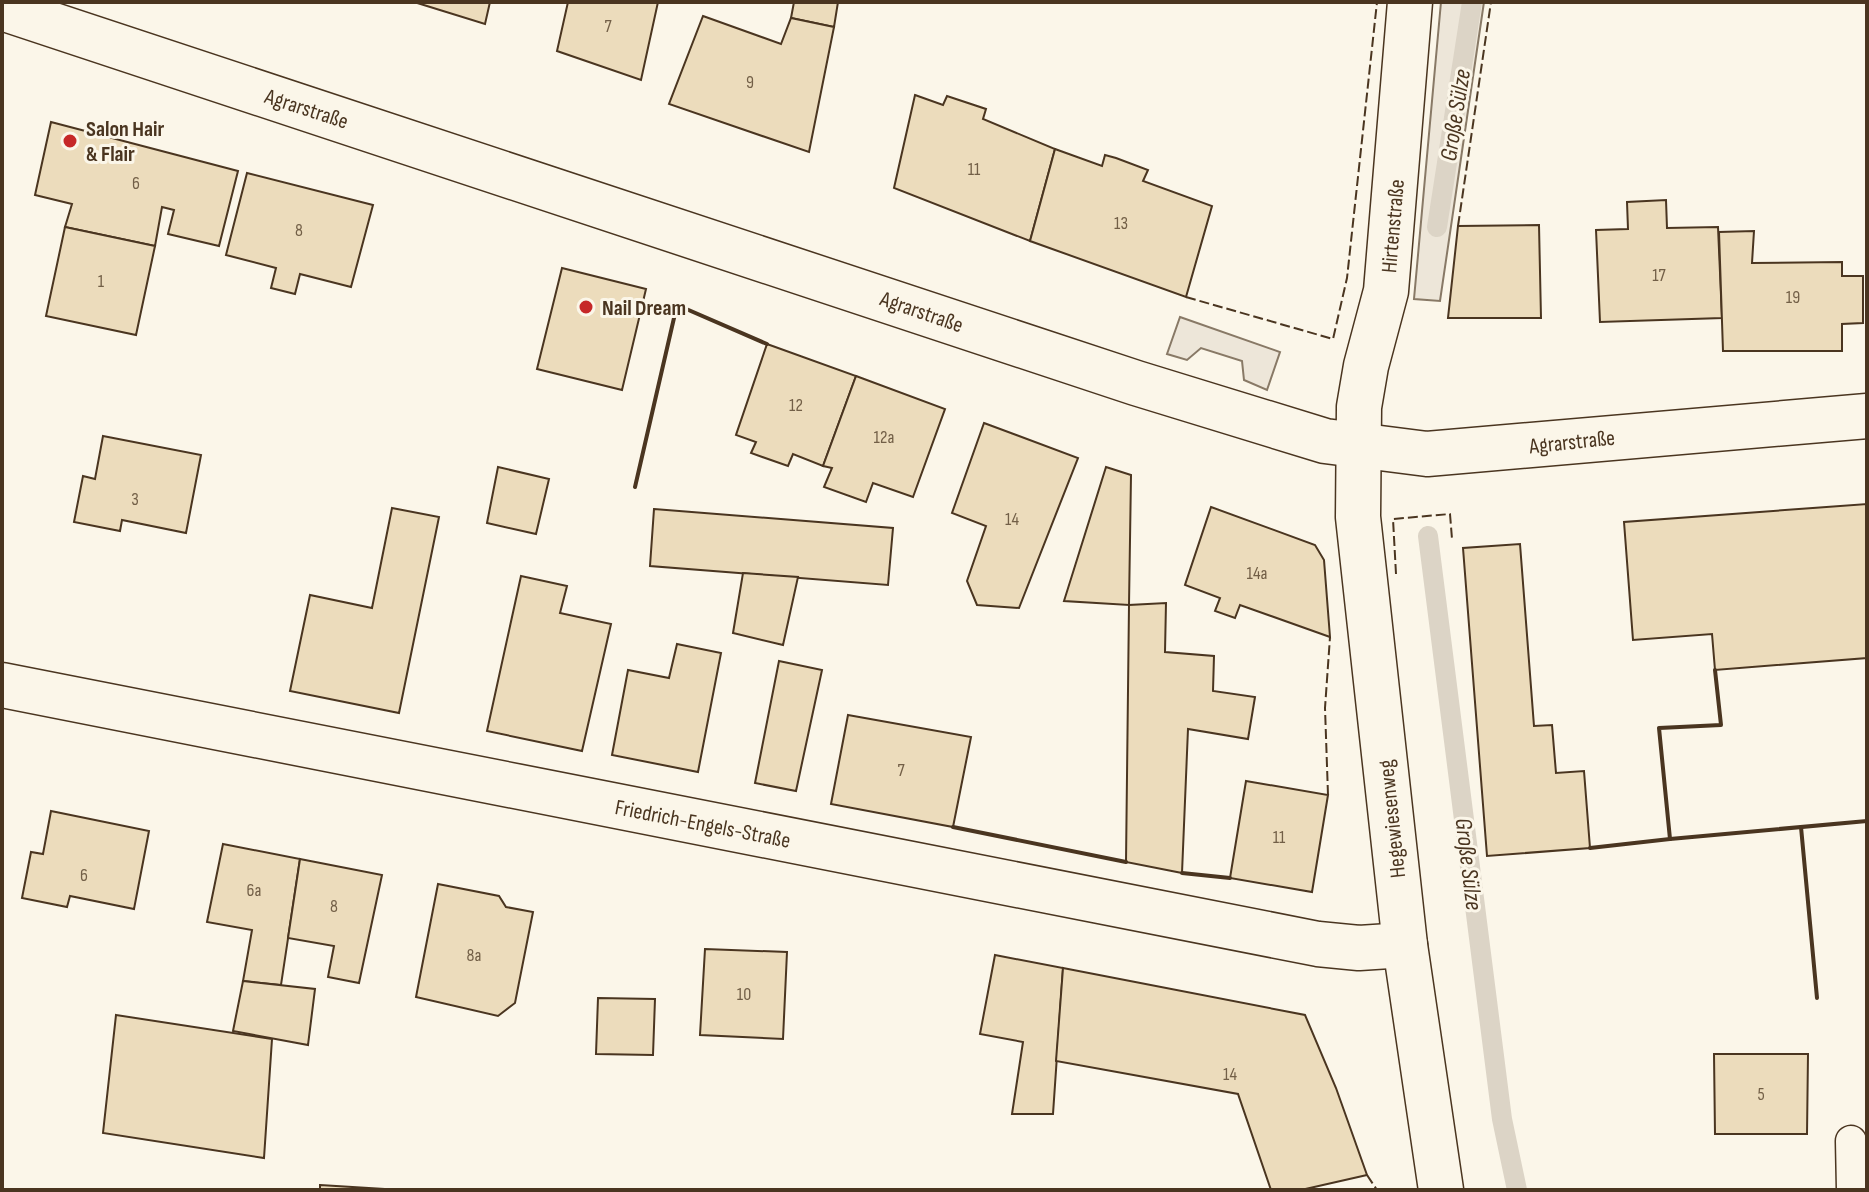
<svg xmlns="http://www.w3.org/2000/svg" width="1869" height="1192" viewBox="0 0 1869 1192" font-family="'Sofia Sans Condensed',sans-serif">
  <style>
    .green { fill: #ede6d9; stroke: #887966; stroke-width: 2 }
    .lines { fill: none; stroke-linecap: round; stroke-linejoin: round }
    .stream { stroke: #dcd4c6; stroke-width: 20 }
    .building { fill: #ecdcbc; stroke: #4a3520; stroke-width: 2 }
    .service-casing { stroke: #4a3520; stroke-width: 33 }
    .minor-casing { stroke: #4a3520; stroke-width: 47 }
    .secondary-casing { stroke: #4a3520; stroke-width: 47 }
    .service { stroke: #fbf6e9; stroke-width: 30 }
    .minor { stroke: #fbf6e9; stroke-width: 44 }
    .secondary { stroke: #fbf6e9; stroke-width: 44 }
    .fence { stroke: #4a3520; stroke-width: 2; stroke-dasharray: 10 4; stroke-linecap: butt }
    .wall { stroke: #4a3520; stroke-width: 4 }
    .poi-dot { fill: #c62828; stroke: #fbf6e9; stroke-width: 3 }
    .labels { text-anchor: middle; stroke-width: 6; stroke-linejoin: round; paint-order: stroke }
    .number-label { font-size: 18px; fill: #725f47 }
    .street-label { font-size: 22px; fill: #4a3520; stroke: #fbf6e9 }
    .poi-label { font-size: 22px; font-weight: bold; fill: #4a3520; stroke: #fbf6e9; text-anchor: start }
    .water-label { font-size: 24px; font-style: italic; fill: #4a3520; stroke: #fbf6e9 }
  </style>
  <rect width="100%" height="100%" fill="#fbf6e9"/>
  <g class="green">
    <path d="M1441 2H1484L1440 301 1414 299Z"/>
    <path d="M1180 317 1280 352 1267 390 1244 380 1242 361 1201 348 1187 360 1167 354Z"/>
  </g>
  <g class="lines">
    <g class="stream">
      <path d="M1437 227 1472 2"/>
      <path d="M1428 536 1502 1119 1517 1190"/>
    </g>
  </g>
  <g class="building">
    <path d="M414 2H490L485 24Z"/>
    <path d="M568 2H658L641 80 557 51Z"/>
    <path d="M794 2H838L834 27 791 18Z"/>
    <path d="M703 16 781 44 791 18 834 27 809 152 669 104Z"/>
    <path d="M915 95 943 105 947 96 986 109 983 119 1055 149 1030 241 894 188Z"/>
    <path d="M51 122 238 171 219 246 168 234 174 210 162 207 155 246 65 227 72 204 35 195Z"/>
    <path d="M1055 149 1102 166 1105 155 1116 158 1148 170 1143 181 1212 206 1186 297 1030 241Z"/>
    <path d="M247 173 373 205 351 287 300 274 295 294 271 288 276 268 226 255Z"/>
    <path d="M1666 200 1667 228 1718 227 1722 318 1600 322 1596 230 1628 229 1627 202Z"/>
    <path d="M1539 225 1541 318H1448L1458 226Z"/>
    <path d="M65 227 155 246 136 335 46 316Z"/>
    <path d="M1754 231 1752 263 1842 262V276H1863V323L1842 324V351H1723L1719 232Z"/>
    <path d="M562 268 646 289 622 390 537 369Z"/>
    <path d="M767 344 856 376 823 466 793 454 788 466 751 453 756 442 736 435Z"/>
    <path d="M856 376 945 409 913 497 873 483 866 502 824 487 832 468 823 466Z"/>
    <path d="M984 423 1078 458 1019 608 977 605 967 581 986 526 952 513Z"/>
    <path d="M103 436 201 455 186 533 122 520 120 531 74 522 83 476 95 479Z"/>
    <path d="M498 467 549 479 536 534 487 523Z"/>
    <path d="M1106 467 1131 475 1129 605 1064 601Z"/>
    <path d="M1867 504V658L1715 670 1712 634 1633 640 1624 522Z"/>
    <path d="M1211 507 1315 545 1324 560 1330 637 1240 605 1235 618 1215 611 1220 598 1185 585Z"/>
    <path d="M392 508 439 517 399 713 290 691 310 595 372 608Z"/>
    <path d="M654 509 893 528 888 585 650 566Z"/>
    <path d="M1520 544 1534 726 1552 725 1556 773 1584 771 1590 848 1487 856 1463 548Z"/>
    <path d="M743 573 798 577 783 645 733 633Z"/>
    <path d="M521 576 567 586 560 613 611 624 582 751 487 731Z"/>
    <path d="M1166 603 1165 652 1214 656 1213 691 1255 697 1248 739 1188 729 1182 873 1126 862 1129 605Z"/>
    <path d="M677 644 721 653 698 772 612 755 628 670 669 678Z"/>
    <path d="M779 661 822 670 796 791 755 783Z"/>
    <path d="M848 715 971 737 953 827 831 804Z"/>
    <path d="M1246 781 1328 795 1312 892 1230 878Z"/>
    <path d="M51 811 149 831 134 909 70 896 67 907 22 898 31 852 43 854Z"/>
    <path d="M223 844 300 859 281 985 243 981 252 930 207 922Z"/>
    <path d="M300 859 382 875 359 983 328 977 334 946 288 938Z"/>
    <path d="M438 884 499 896 506 907 533 912 515 1003 498 1016 416 997Z"/>
    <path d="M705 949 787 952 783 1039 700 1035Z"/>
    <path d="M995 955 1063 968 1053 1114H1012L1023 1042 980 1034Z"/>
    <path d="M1063 968 1305 1015 1336 1088 1367 1175 1301 1190H1271L1238 1094 1056 1061Z"/>
    <path d="M243 981 315 989 308 1045 233 1031Z"/>
    <path d="M598 998 655 999 653 1055 596 1054Z"/>
    <path d="M116 1015 272 1039 264 1158 103 1133Z"/>
    <path d="M1714 1054H1808L1807 1134H1715Z"/>
    <path d="M320 1185 384 1189V1190H320Z"/>
  </g>
  <g class="lines">
    <defs>
      <path id="service" d="M1851 1141 1852 1190"/>
      <g id="minor">
        <path d="M1410 2 1386 291 1366 366 1359 407 1358 517 1405 945 1441 1190"/>
        <path d="M2 685 1318 944 1359 948 1405 945"/>
      </g>
      <path id="secondary" d="M2 8 1136 383 1325 441 1427 454 1867 416"/>
    </defs>
    <use href="#service" class="service-casing"/>
    <use href="#minor" class="minor-casing"/>
    <use href="#secondary" class="secondary-casing"/>
    <use href="#service" class="service"/>
    <use href="#minor" class="minor"/>
    <use href="#secondary" class="secondary"/>
    <g class="fence">
      <path d="M1458 226 1491 2"/>
      <path d="M1186 297 1333 339 1347 278 1377 2"/>
      <path d="M1396 574 1393 519 1450 514 1452 539"/>
      <path d="M1328 795 1325 708 1330 637"/>
      <path d="M1367 1175 1377 1190"/>
    </g>
    <g class="wall">
      <path d="M635 487 677 305 767 344"/>
      <path d="M953 827 1126 862"/>
      <path d="M1801 827 1817 998"/>
      <path d="M1670 839 1867 821"/>
      <path d="M1590 848 1670 839 1659 728 1721 725 1715 670"/>
      <path d="M1182 873 1230 878"/>
    </g>
  </g>
  <g class="poi-dot">
    <circle cx="70" cy="141" r="8"/>
    <circle cx="586" cy="307" r="8"/>
  </g>
  <g class="labels">
    <g class="number-label">
      <text x="608" y="32">7</text>
      <text x="750" y="88">9</text>
      <text x="974" y="175">11</text>
      <text x="136" y="189">6</text>
      <text x="1121" y="229">13</text>
      <text x="299" y="236">8</text>
      <text x="1659" y="281">17</text>
      <text x="101" y="287">1</text>
      <text x="1793" y="303">19</text>
      <text x="796" y="411">12</text>
      <text x="884" y="443">12a</text>
      <text x="135" y="505">3</text>
      <text x="1012" y="525">14</text>
      <text x="1257" y="579">14a</text>
      <text x="901" y="776">7</text>
      <text x="1279" y="843">11</text>
      <text x="84" y="881">6</text>
      <text x="254" y="896">6a</text>
      <text x="334" y="912">8</text>
      <text x="474" y="961">8a</text>
      <text x="744" y="1000">10</text>
      <text x="1230" y="1080">14</text>
      <text x="1761" y="1100">5</text>
    </g>
    <g class="street-label">
      <text transform="translate(307 108) rotate(18)" y="8">Agrarstraße</text>
      <text transform="translate(1392 226) rotate(-85)" y="8">Hirtenstraße</text>
      <text transform="translate(922 311) rotate(19)" y="8">Agrarstraße</text>
      <text transform="translate(1572 441) rotate(-6)" y="8">Agrarstraße</text>
      <text transform="translate(1391 819) rotate(-96)" y="8">Hegewiesenweg</text>
      <text transform="translate(703 823) rotate(11)" y="8">Friedrich-Engels-Straße</text>
    </g>
    <g class="poi-label">
      <text x="86" y="136">Salon Hair<tspan x="86" dy="25">&amp; Flair</tspan></text>
      <text x="602" y="315">Nail Dream</text>
    </g>
    <g class="water-label">
      <text transform="translate(1455 115) rotate(-81)" y="8">Große Sülze</text>
      <text transform="translate(1469 864) rotate(83)" y="8">Große Sülze</text>
    </g>
  </g>
  <rect width="1869" height="1192" fill="none" stroke="#4a3520" stroke-width="8"/>
</svg>
